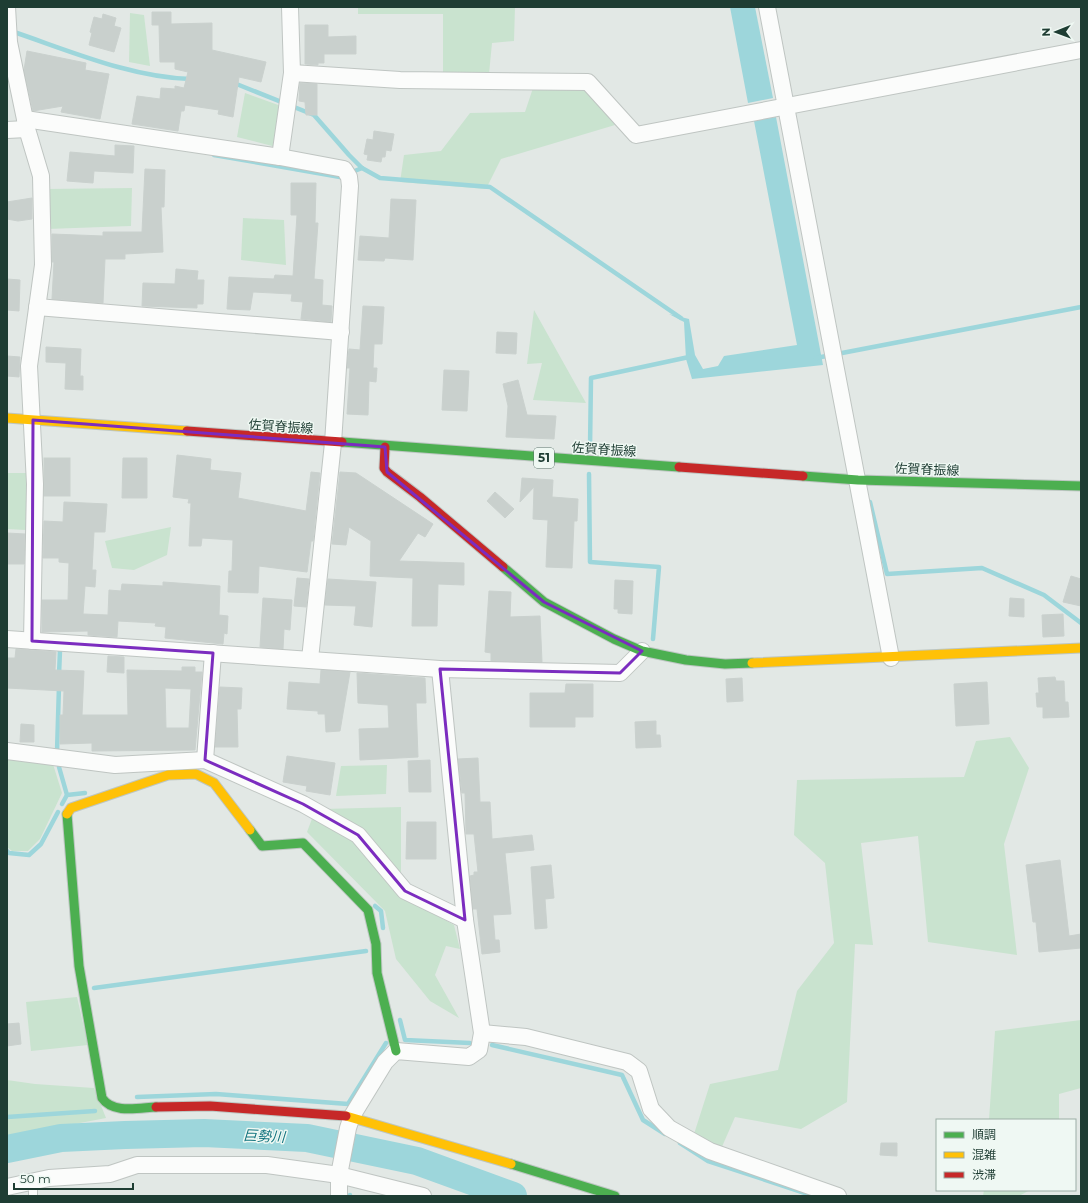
<svg xmlns="http://www.w3.org/2000/svg" width="1088" height="1203" viewBox="0 0 1088 1203" font-family="Montserrat,'Noto Sans JP',sans-serif">
  <style>
    .green { fill: #c9e3cf }
    .water { fill: #9dd6db }
    .lines { fill: none; stroke-linecap: round; stroke-linejoin: round }
    .stream { stroke: #9dd6db; stroke-width: 4.5 }
    .river { stroke: #9dd6db; stroke-width: 28 }
    .building { fill: #c9d0cd; stroke: #cad1ce; fill-rule: evenodd }
    .lane-casing { stroke: #bfc5c2; stroke-width: 10 }
    .street-casing { stroke: #bfc5c2; stroke-width: 18 }
    .fast-casing { stroke: #bdc6c2; stroke-width: 11 }
    .slow-casing { stroke: #bdc6c2; stroke-width: 11 }
    .jam-casing { stroke: #bdc6c2; stroke-width: 11 }
    .lane { stroke: #fbfcfb; stroke-width: 8 }
    .street { stroke: #fbfcfb; stroke-width: 16 }
    .fast { stroke: #4caf50; stroke-width: 9 }
    .slow { stroke: #ffc107; stroke-width: 9 }
    .jam { stroke: #c62828; stroke-width: 9 }
    .marked { fill: none; stroke: #7b2cbf; stroke-width: 3; stroke-linejoin: round }
    .labels { text-anchor: middle; stroke-width: 3; stroke-linejoin: round; paint-order: stroke }
    .shield { fill: #eff8f3; stroke: #5d756d; stroke-width: 1 }
    .shield-label { font-size: 12px; font-weight: bold; fill: #1e3d33 }
    .street-label { font-size: 13px; fill: #1e3d33; stroke: #eff8f3 }
    .water-label { font-size: 14px; font-style: italic; fill: #13747f; stroke: #eff8f3 }
  </style>
  <rect width="100%" height="100%" fill="#e2e8e5"/>
  <g class="green">
    <path d="M358 7H515L514 41 492 43 489 74 443 73V14H358Z"/>
    <path d="M130 13 144 15 150 66 129 62Z"/>
    <path d="M533 88H587L615 125 501 159 486 189 400 182 404 155 441 151 470 113 525 112Z"/>
    <path d="M245 93 281 106 276 147 237 137Z"/>
    <path d="M132 188 131 226 47 229 46 189Z"/>
    <path d="M243 218 284 220 286 265 241 260Z"/>
    <path d="M534 310 586 403 533 400 542 363 527 364Z"/>
    <path d="M7 473H26V530L7 529Z"/>
    <path d="M171 527 167 555 134 570 112 568 105 541Z"/>
    <path d="M1010 737 1029 768 1004 844 1017 955 928 942 918 836 861 843 873 945 855 944 847 1102 801 1129 735 1117 721 1149 694 1134 710 1084 778 1070 797 991 834 943 825 863 794 835 797 780 964 777 976 741Z"/>
    <path d="M7 755 52 761 62 793 40 839 28 851H12L7 847Z"/>
    <path d="M387 765 386 794 336 796 341 766Z"/>
    <path d="M401 807V874L323 809Z"/>
    <path d="M313 816 355 836 404 897 454 925 460 949 446 946 435 975 459 1018 430 1001 396 959 385 911 307 832Z"/>
    <path d="M77 997 88 1045 31 1051 26 1002Z"/>
    <path d="M1081 1020V1088L1059 1094V1120H989L995 1031Z"/>
    <path d="M7 1080 35 1084 94 1088 106 1118 7 1137Z"/>
    <path d="M984 1190H1030L1019 1196H983Z"/>
  </g>
  <g class="water">
    <path d="M730 7H755L773 98 748 103Z"/>
    <path d="M776 117 823 365 692 379 686 359 684 322 669 314 689 319 695 355 703 369 718 366 724 356 797 345 754 121Z"/>
  </g>
  <g class="lines">
    <g class="stream">
      <path d="M11 31C68 50 132 78 191 79"/>
      <path d="M234 83 314 115 349 155 362 168 380 178 490 187 681 318"/>
      <path d="M214 155 340 177 362 168"/>
      <path d="M816 358 1081 307"/>
      <path d="M590 448 591 378 689 357"/>
      <path d="M589 474 590 562 659 567 653 639"/>
      <path d="M870 502 887 574 982 568 1044 595 1081 623"/>
      <path d="M59 675 60 650"/>
      <path d="M57 752 59 686"/>
      <path d="M59 767 67 795"/>
      <path d="M62 804 67 795 85 793"/>
      <path d="M7 851 9 853 29 855 41 844 58 812"/>
      <path d="M375 906 381 911 383 928"/>
      <path d="M94 988 366 951"/>
      <path d="M400 1020 405 1040 470 1043"/>
      <path d="M492 1045 622 1075 643 1120 665 1134"/>
      <path d="M137 1097 216 1094 348 1104 386 1043"/>
      <path d="M7 1117 95 1111"/>
      <path d="M680 1143 708 1161 814 1196"/>
      <path d="M350 1195V1196"/>
    </g>
    <path class="river" d="M7 1149 61 1138 125 1135 204 1133 307 1138 417 1161 513 1196"/>
  </g>
  <g class="building">
    <path d="M152 12H171V24L212 23V50L266 62 261 82 239 77 233 117 218 114 219 110 185 105 184 111H181L178 131 132 124 137 96 160 99 161 88 175 89V86L184 88 188 72 175 69V62H160L159 25H152Z"/>
    <path d="M103 14 116 18 114 26 121 28 114 52 89 45 92 33 90 32 94 17 102 19Z"/>
    <path d="M305 25H328V37L356 36V54H324V63H318V65L305 64Z"/>
    <path d="M27 51 86 63 85 70 109 74 100 119 61 112 63 106 33 111 24 70Z"/>
    <path d="M300 83 317 84V115H306L305 102 299 101Z"/>
    <path d="M374 131 394 134 391 151 386 150 385 157H382L381 162 367 160 368 155 364 154 367 139 373 140Z"/>
    <path d="M115 145 134 146 133 173 94 171 93 183 67 181 70 152 115 156Z"/>
    <path d="M145 169 165 170 164 207H161L163 252 125 254V259H105L103 303 52 299 54 262H52V234L103 236V232H142Z"/>
    <path d="M291 183H316L315 223H318L314 279 323 280 322 305 332 306 331 322 301 319 303 302 291 301 292 294 253 292 250 310 227 309 229 277 274 279 275 275 293 276 297 215H291Z"/>
    <path d="M32 198V219L18 221 7 219V202Z"/>
    <path d="M391 199 416 200 413 260 385 258 384 261 358 260 360 236 389 238Z"/>
    <path d="M176 269 198 271 197 280H204L203 304H197V308L142 306 143 283 175 284Z"/>
    <path d="M7 279 20 280 19 311 7 310Z"/>
    <path d="M363 306 384 307 382 344H374L373 368H377L376 382 369 381 368 415 347 414 350 368H347L349 349 360 350Z"/>
    <path d="M497 332 517 333 516 354 496 353Z"/>
    <path d="M46 347 81 349 80 376H83V390L65 389 66 363 46 362Z"/>
    <path d="M7 356 20 357 19 377 7 376Z"/>
    <path d="M444 370 469 371 467 411 442 410Z"/>
    <path d="M518 380 527 415 556 416 554 439 506 437 508 406 503 384Z"/>
    <path d="M177 455 211 459 210 470 241 473 238 498 306 511 311 472 320 473 313 541H311L307 572 259 566 258 593 228 592 229 571H232L233 540 202 538 201 546H189L191 503H188L189 499 173 497Z"/>
    <rect x="44" y="458" width="26" height="38"/>
    <path d="M123 458H147V498H122Z"/>
    <path d="M340 472 356 473 433 524 425 537 418 533 399 561 464 563V585L438 584 437 626H412L413 578 370 576 371 541 349 527 346 545 332 544Z"/>
    <path d="M522 478 553 480 552 497 578 499 577 521H574L572 568 546 567 548 520 533 519 534 487 520 502Z"/>
    <path d="M495 492 514 509 505 518 487 501Z"/>
    <path d="M64 502 107 504 105 532H94L92 570H96L95 587 85 586 83 614 108 615 109 590 121 591 122 584 163 586V582L220 586 219 615 228 616 227 634 224 633 223 644 165 638 166 627 155 626 156 623 118 621 117 637 88 635V631L42 632V600H68L69 563 59 562V558H43L44 521 63 522Z"/>
    <path d="M7 533 25 534 24 564H7Z"/>
    <path d="M1071 576 1081 579V606L1063 602Z"/>
    <path d="M297 578 309 579 306 607 294 606Z"/>
    <path d="M328 579 376 582 372 627 354 625 356 606 325 605Z"/>
    <path d="M615 580 633 581 632 614 618 613V609H614Z"/>
    <path d="M489 591 511 592 510 617 540 616 542 662 491 661V653L485 652Z"/>
    <path d="M263 598 292 600 290 630 284 629 283 649 260 647Z"/>
    <path d="M1010 598 1024 599V617L1009 616Z"/>
    <path d="M1063 614 1064 636 1043 637 1042 615Z"/>
    <path d="M16 649 56 652 55 670 84 671 82 715H128L127 670 182 671V667H195V672H202L195 750 92 751V743L60 744V715H63L64 691 7 688V658H15ZM165 688 191 689 189 728H166Z"/>
    <path d="M108 656 124 657V673L107 672Z"/>
    <path d="M321 670 350 672 340 731 326 732 325 714H318V711L287 709 289 682 320 684Z"/>
    <path d="M357 673 425 678 426 703H416L418 757 360 760 359 729 389 728 388 705 358 703Z"/>
    <path d="M1055 677 1056 681H1064L1065 702H1068L1069 717 1043 718V707H1037L1036 693H1039L1038 678Z"/>
    <path d="M742 678 743 701 727 702 726 679Z"/>
    <path d="M987 682 989 724 956 726 954 684Z"/>
    <path d="M566 684H593V717H575V727H530V693H565Z"/>
    <path d="M220 687 242 688 241 709H237L238 747H215Z"/>
    <path d="M656 721V735H660L661 747 636 748 635 722Z"/>
    <path d="M21 724 34 725V742H20Z"/>
    <path d="M287 756 335 763 330 795 306 791 307 786 283 782Z"/>
    <path d="M478 758 480 802H490L492 839 532 835 534 850 505 853 511 914 493 915 495 940H499L500 952 482 954 477 909H473L470 876 474 875V872H478L474 834H466L465 793H462L458 759Z"/>
    <path d="M430 760 431 792H409L408 761Z"/>
    <path d="M407 822H436V859H406Z"/>
    <path d="M1060 860 1069 936 1081 934V948L1039 952 1036 922H1033L1026 865Z"/>
    <path d="M551 865 554 898 545 899 547 928 535 929 531 867Z"/>
    <path d="M19 1023 21 1044 7 1046V1024Z"/>
    <path d="M881 1143H897V1156L880 1155Z"/>
  </g>
  <g class="lines">
    <defs>
      <path id="lane" d="M33 1181V1196"/>
      <g id="street">
        <path d="M7 7 9 42 27 129 41 176 43 265 29 366 35 484 32 641"/>
        <path d="M767 7 891 658"/>
        <path d="M292 73 400 80 588 82 636 135 1081 50"/>
        <path d="M25 119 280 157 344 169 349 177 350 186 333 443 310 659"/>
        <path d="M7 130 27 129"/>
        <path d="M280 157 292 73 290 7"/>
        <path d="M37 307 341 332"/>
        <path d="M7 639 440 669 620 673 642 651"/>
        <path d="M7 751 115 765 205 760 303 804 358 835 405 891 465 920"/>
        <path d="M205 760 213 653"/>
        <path d="M482 1033 526 1037 627 1062 639 1071 651 1109 669 1128 710 1151 838 1196"/>
        <path d="M7 1187 49 1178 110 1174 137 1165H267L339 1175 423 1196"/>
        <path d="M339 1196V1175L348 1128 352 1116 385 1062 396 1051 469 1057 479 1050 482 1033 465 920 440 669"/>
      </g>
      <g id="fast">
        <path d="M342 442 679 467"/>
        <path d="M803 476 858 480 1081 486"/>
        <path d="M503 567 544 602 614 639 642 651 686 660 725 664 752 663"/>
        <path d="M67 814 79 966 102 1098C113 1114 138 1108 156 1107"/>
        <path d="M250 830 262 846 303 843 368 910 376 944 377 973 396 1051"/>
        <path d="M511 1164 615 1196"/>
      </g>
      <g id="slow">
        <path d="M7 418 187 431"/>
        <path d="M752 663 1081 648"/>
        <path d="M67 814 71 808 168 775 196 774 214 783 250 830"/>
        <path d="M346 1116 511 1164"/>
      </g>
      <g id="jam">
        <path d="M187 431 342 442"/>
        <path d="M385 447 384 468 387 472 420 497 503 567"/>
        <path d="M679 467 803 476"/>
        <path d="M156 1107 210 1106 346 1116"/>
      </g>
    </defs>
    <use href="#lane" class="lane-casing"/>
    <use href="#street" class="street-casing"/>
    <use href="#fast" class="fast-casing"/>
    <use href="#slow" class="slow-casing"/>
    <use href="#jam" class="jam-casing"/>
    <use href="#lane" class="lane"/>
    <use href="#street" class="street"/>
    <use href="#fast" class="fast"/>
    <use href="#slow" class="slow"/>
    <use href="#jam" class="jam"/>
  </g>
  <path class="marked" d="M33 420 385 447 387 472 544 602 642 651 620 673 440 669 465 920 405 891 358 835 303 804 205 760 213 653 32 641Z"/>
  <g class="labels">
    <rect class="shield" x="534" y="448" width="20" height="20" rx="3"/>
    <g class="shield-label">
      <text x="544" y="462">51</text>
    </g>
    <g class="street-label">
      <text transform="translate(281 426) rotate(4)" y="5">佐賀脊振線</text>
      <text transform="translate(604 449) rotate(4)" y="5">佐賀脊振線</text>
      <text transform="translate(927 469) rotate(2)" y="5">佐賀脊振線</text>
    </g>
    <g class="water-label">
      <text transform="translate(264 1136) rotate(3)" y="5">巨勢川</text>
    </g>
  </g>
  <rect width="1088" height="1203" fill="none" stroke="#1e3d33" stroke-width="16"/>
  <rect x="936" y="1119" width="140" height="72" fill="#eff8f3" stroke="#9bada6"/>
  <rect x="944" y="1132" width="20" height="6" fill="#4caf50" stroke="#9bada6"/>
  <text x="972" y="1139" font-size="12" fill="#1e3d33">順調</text>
  <rect x="944" y="1152" width="20" height="6" fill="#ffc107" stroke="#9bada6"/>
  <text x="972" y="1159" font-size="12" fill="#1e3d33">混雑</text>
  <rect x="944" y="1172" width="20" height="6" fill="#c62828" stroke="#9bada6"/>
  <text x="972" y="1179" font-size="12" fill="#1e3d33">渋滞</text>
  <g transform="translate(1056 32) rotate(269)" stroke="#eff8f3" stroke-width="3" paint-order="stroke">
  <path d="M0-3L7 15L0 10L-7 15Z" fill="#1e3d33"/>
  <text y="-6" font-size="11" font-weight="bold" text-anchor="middle" fill="#1e3d33">N</text>
  </g>
  <path d="M14 1183v6h119v-6" fill="none" stroke="#1e3d33" stroke-width="2"/>
  <text x="20" y="1183" font-size="12" fill="#1e3d33" stroke="#eff8f3" stroke-width="3" paint-order="stroke">50 m</text>
</svg>
